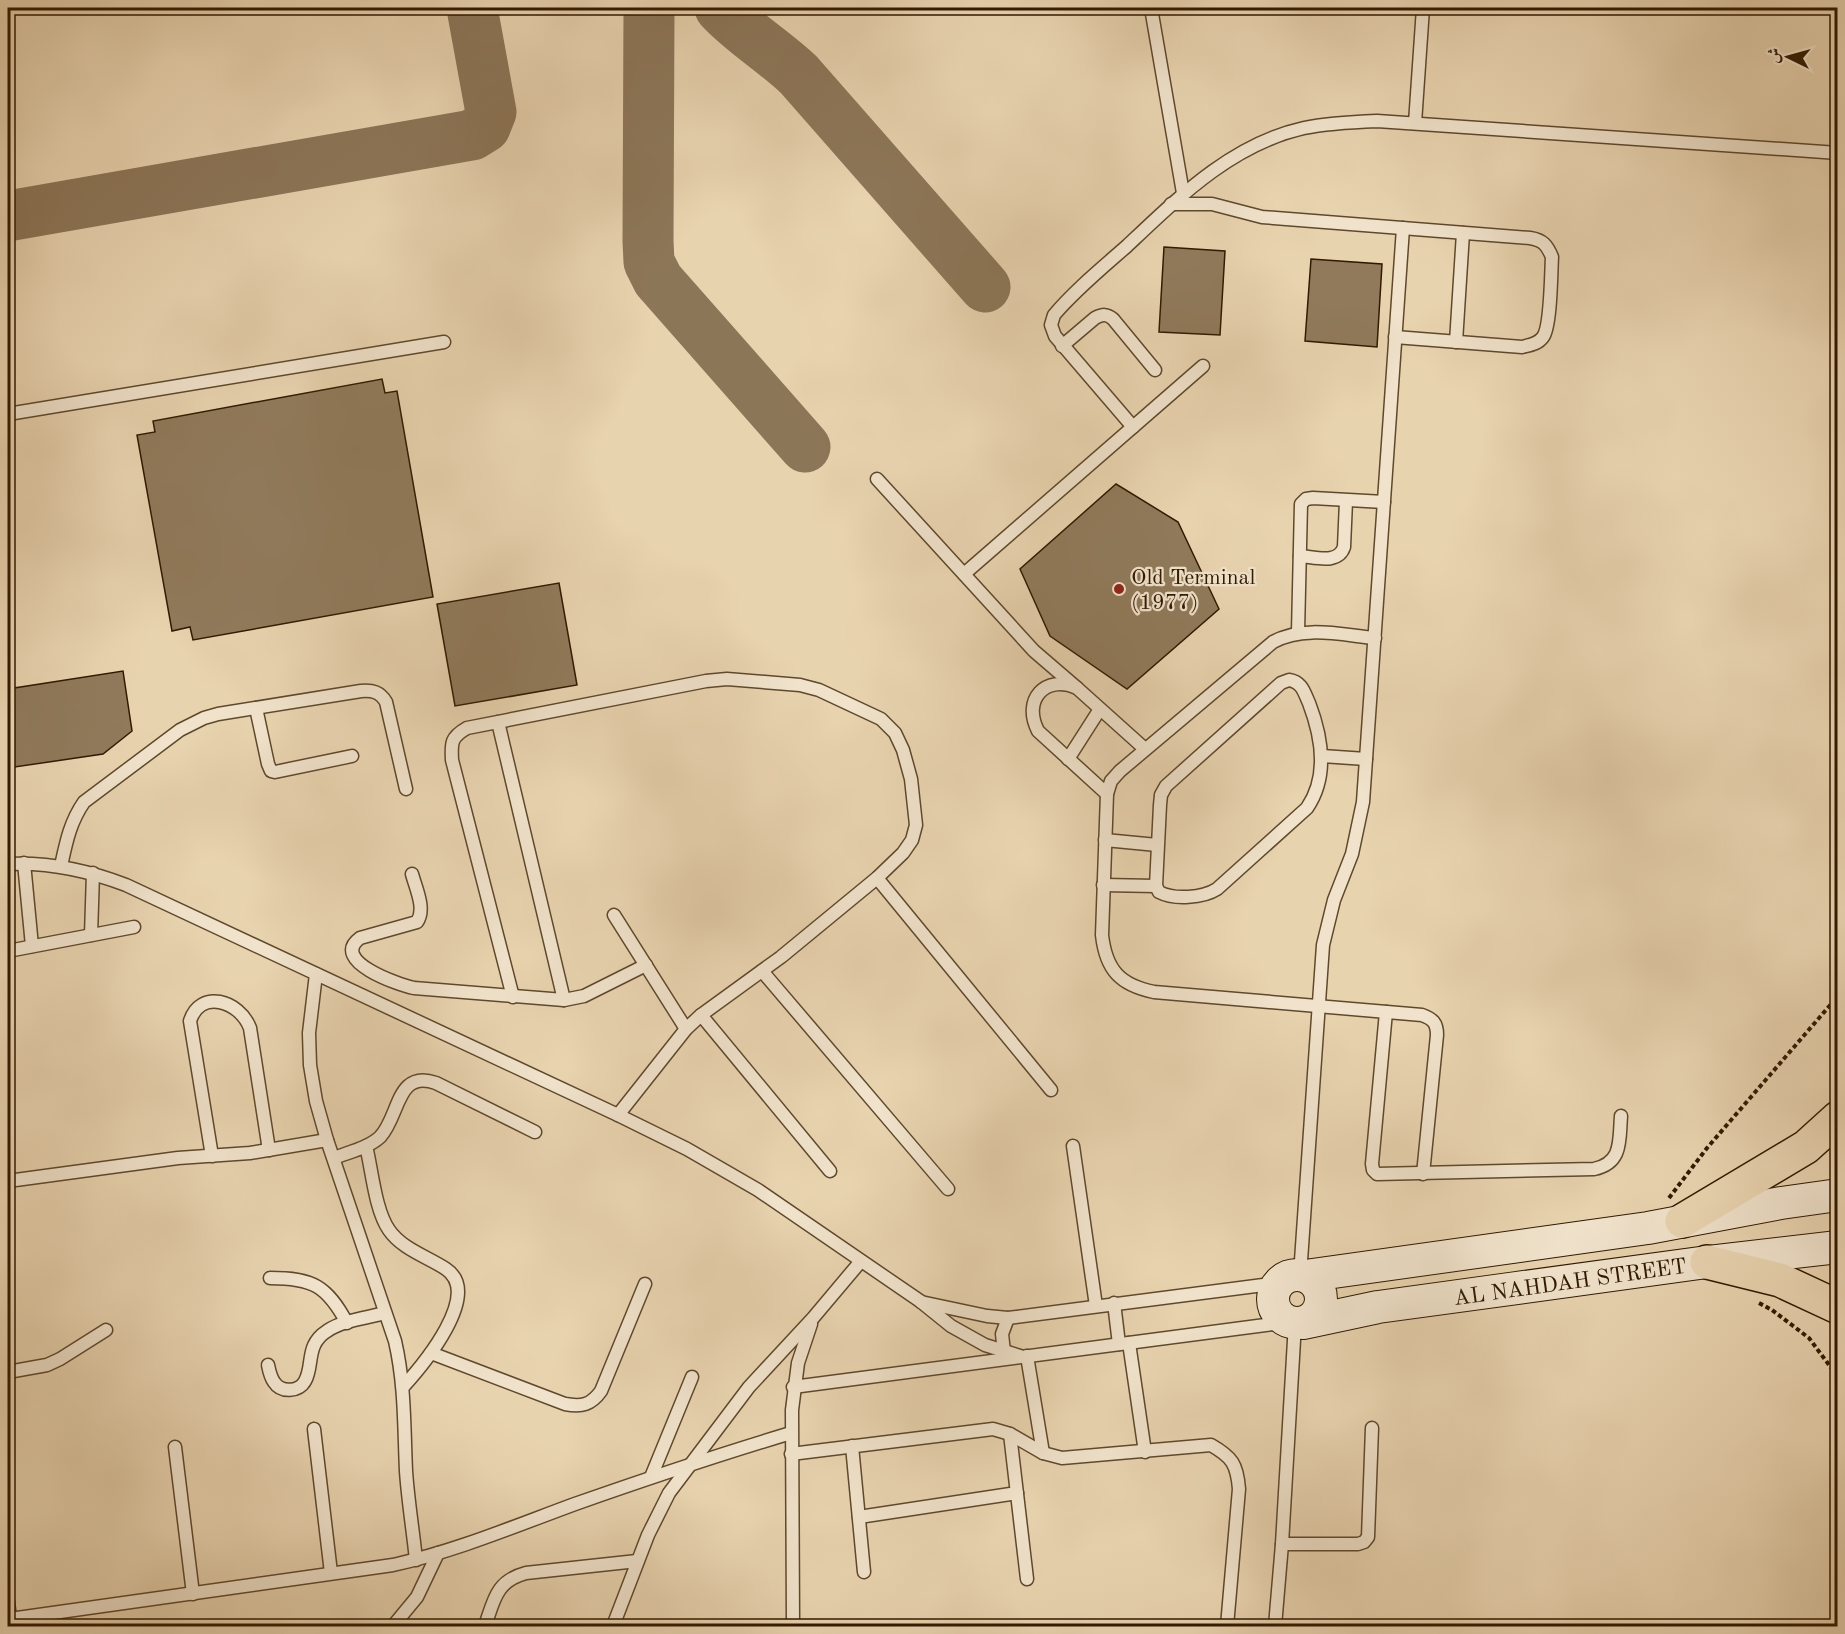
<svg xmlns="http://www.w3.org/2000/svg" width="1845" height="1634" viewBox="0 0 1845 1634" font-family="'Old Standard TT',Amiri,serif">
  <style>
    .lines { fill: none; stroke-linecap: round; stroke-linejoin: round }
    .taxiway { stroke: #8c7658; stroke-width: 51 }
    .building { fill: #907a5b; stroke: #311900; stroke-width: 1.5 }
    .lane-casing { stroke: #5f482c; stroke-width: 15 }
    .secondary-casing { stroke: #311900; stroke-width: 34 }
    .highway-casing { stroke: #311900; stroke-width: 36 }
    .path { stroke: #311900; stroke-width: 4; stroke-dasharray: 4.5 3; stroke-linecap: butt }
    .lane { stroke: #f0e2cb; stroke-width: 12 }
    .secondary { stroke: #f0e2cb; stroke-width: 32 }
    .highway { stroke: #e8d3af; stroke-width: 33 }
    .poi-dot { fill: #8f2418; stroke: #f0e2cb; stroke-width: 2 }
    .labels { text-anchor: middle; stroke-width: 4.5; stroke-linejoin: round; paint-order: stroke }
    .poi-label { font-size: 22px; fill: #311900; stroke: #f0e2cb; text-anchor: start }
    .street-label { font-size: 22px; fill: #311900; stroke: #f0e2cb }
  </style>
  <rect width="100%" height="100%" fill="#e8d3af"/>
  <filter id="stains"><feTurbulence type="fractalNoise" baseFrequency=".00333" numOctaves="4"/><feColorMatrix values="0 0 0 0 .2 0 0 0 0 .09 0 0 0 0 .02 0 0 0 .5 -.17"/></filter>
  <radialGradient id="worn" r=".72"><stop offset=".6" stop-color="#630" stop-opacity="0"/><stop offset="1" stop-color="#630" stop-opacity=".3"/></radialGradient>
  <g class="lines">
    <g class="taxiway">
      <path d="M649 8 648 241 649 262 658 280 805 447"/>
      <path d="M720 8C743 33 774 51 799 75L985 287"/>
      <path d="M8 216 472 135 485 127 491 112 472 8"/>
    </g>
  </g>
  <g class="building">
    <path d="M1164 247 1225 251 1220 335 1159 332Z"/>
    <path d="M1311 259 1382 264 1377 347 1305 341Z"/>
    <path d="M382 379 385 393 397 391 433 597 193 640 190 627 172 631 137 435 155 432 153 421Z"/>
    <path d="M1116 484 1178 522 1219 609 1127 689 1050 636 1020 569Z"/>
    <path d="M559 583 577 685 455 706 437 604Z"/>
    <path d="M123 671 132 731 103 754 8 768V689Z"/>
  </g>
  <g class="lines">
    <defs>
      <g id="lane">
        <path d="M1151 8 1183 193"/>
        <path d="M1415 123 1423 8"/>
        <path d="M1171 204H1212L1262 217 1530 238C1543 240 1547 245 1552 257 1551 273 1551 326 1543 337 1538 344 1530 345 1522 347L1395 337"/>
        <path d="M1456 342 1463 233"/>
        <path d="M1062 346 1095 318C1103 314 1107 314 1113 319L1155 370"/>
        <path d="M8 414 444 342"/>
        <path d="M1133 427 1055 336 1051 325 1054 315C1075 290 1102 268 1127 246 1179 197 1232 144 1304 128 1328 123 1352 122 1377 121L1838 153"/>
        <path d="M877 479 1034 651 1077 688"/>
        <path d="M1300 556C1315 557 1338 565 1344 547L1346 501"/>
        <path d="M964 574 1203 366"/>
        <path d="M1298 632 1301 504 1306 499 1313 498 1384 502"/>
        <path d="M1375 638C1342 635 1303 625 1273 642L1120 771 1111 781 1107 794 1102 935C1106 970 1120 985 1154 992L1422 1015C1433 1019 1437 1023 1437 1035L1423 1174"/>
        <path d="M1289 680C1302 682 1304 692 1309 703 1322 737 1329 776 1307 808L1217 889C1203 898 1174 900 1159 892L1156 886 1160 805 1161 795 1166 786 1281 683Z"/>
        <path d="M256 708 268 764 271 771 275 772 352 756"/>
        <path d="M498 722 564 1000"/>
        <path d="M1322 756 1366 759"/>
        <path d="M1068 759 1100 709"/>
        <path d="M1107 794 1038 731C1022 700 1045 674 1077 688L1145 749"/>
        <path d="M1105 840 1157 845"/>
        <path d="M24 863 32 946"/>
        <path d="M8 864C49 862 87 870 126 885L618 1115 687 1149 758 1190 920 1301 951 1326 985 1345 1020 1356"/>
        <path d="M61 866C66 843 70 822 84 802L180 730 204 718 218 714 361 691C373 690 380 692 386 702L406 789"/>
        <path d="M412 874C416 889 426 909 417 922L360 938C329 961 399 985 414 988L564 1000 584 996 646 965"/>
        <path d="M877 878 1051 1090"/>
        <path d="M1103 885 1156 886"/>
        <path d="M614 915 686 1029"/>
        <path d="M91 935 93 873"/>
        <path d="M8 951 134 927"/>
        <path d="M762 971 948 1189"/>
        <path d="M316 974 309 1033 310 1065 316 1101 327 1140 395 1341C405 1384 404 1427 406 1471 408 1501 413 1530 416 1560"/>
        <path d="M513 997 452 760C451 743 451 737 467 728L706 681 727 679 800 685 819 690 881 719 895 733 903 750 911 779 916 825 912 840 903 853 877 878 781 957 701 1015 686 1029 618 1115"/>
        <path d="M1386 1012 1372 1164 1373 1170 1377 1174 1594 1169C1623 1163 1619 1140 1621 1116"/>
        <path d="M701 1015 830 1171"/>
        <path d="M366 1146C372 1170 375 1210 389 1230 402 1249 428 1257 446 1269 483 1294 423 1365 403 1387"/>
        <path d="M1073 1146 1096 1306"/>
        <path d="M212 1156 190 1021C200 989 239 1000 250 1028L269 1150"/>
        <path d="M334 1158C349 1152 368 1148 380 1137 400 1116 396 1069 436 1083L535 1132"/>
        <path d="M8 1181 178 1158 250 1153 327 1140"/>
        <path d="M1300 1275 1323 945 1334 900 1352 854 1363 802 1403 228"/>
        <path d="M270 1278C313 1278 327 1286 347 1323"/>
        <path d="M921 1302 987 1316 1008 1318 1279 1283"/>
        <path d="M1114 1303 1119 1344"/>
        <path d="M1129 1343 1145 1452"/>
        <path d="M1004 1352 1002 1334 1008 1318"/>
        <path d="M431 1353 565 1404C582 1407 591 1405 601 1391L645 1284"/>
        <path d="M1027 1356 1043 1453"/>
        <path d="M268 1365C269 1370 271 1378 274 1382 281 1393 299 1392 305 1381 314 1365 305 1345 327 1331 343 1320 367 1318 385 1313"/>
        <path d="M8 1372 47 1365 60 1359 106 1330"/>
        <path d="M793 1387 1288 1322"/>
        <path d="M314 1429 331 1573"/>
        <path d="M1010 1434 1027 1579"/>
        <path d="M852 1446 864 1572"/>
        <path d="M175 1447 193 1594"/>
        <path d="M791 1454 993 1429 1010 1434 1043 1453 1062 1458 1211 1445C1232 1457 1237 1464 1239 1489L1227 1626"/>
        <path d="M651 1477 692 1377"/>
        <path d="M859 1517 1017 1493"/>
        <path d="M1282 1544H1358L1364 1542 1368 1537 1372 1428"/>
        <path d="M8 1602 11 1626"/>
        <path d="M10 1619 393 1565C456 1551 515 1526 575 1504 646 1479 718 1455 791 1433"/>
        <path d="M393 1626 417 1597 438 1553"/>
        <path d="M485 1626C494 1600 496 1581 526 1573L637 1561"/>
        <path d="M613 1626 648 1535 669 1493 749 1387 813 1318 861 1261"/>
        <path d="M793 1626 792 1410 798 1363 811 1324"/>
        <path d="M1275 1626 1282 1544 1295 1323"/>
      </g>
      <g id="secondary">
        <circle cx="1297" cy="1299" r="24"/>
        <path d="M1305 1276 1648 1228 1781 1203 1838 1195"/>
        <path d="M1303 1323 1378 1307 1707 1262 1838 1247"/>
      </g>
      <g id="highway">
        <path d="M1682 1221 1806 1147 1838 1118"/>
        <path d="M1707 1262 1780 1280 1838 1307"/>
      </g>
    </defs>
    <use href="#lane" class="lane-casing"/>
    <use href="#secondary" class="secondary-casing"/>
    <use href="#highway" class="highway-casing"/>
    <g class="path">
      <path d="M1669 1198 1707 1148 1838 996"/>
      <path d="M1759 1303 1772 1310 1809 1338 1838 1377"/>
    </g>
    <use href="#lane" class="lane"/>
    <use href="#secondary" class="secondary"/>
    <use href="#highway" class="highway"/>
  </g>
  <circle class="poi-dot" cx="1119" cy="589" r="6"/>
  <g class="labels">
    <g class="poi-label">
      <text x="1131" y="584">Old Terminal<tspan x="1131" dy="25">(1977)</tspan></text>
    </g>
    <g class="street-label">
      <text transform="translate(1570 1281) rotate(-8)" y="8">AL NAHDAH STREET</text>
    </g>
  </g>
  <rect width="1845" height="1634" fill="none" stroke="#e8d3af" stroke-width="30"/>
  <rect x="9" y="9" width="1827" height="1616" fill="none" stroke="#311900" stroke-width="3"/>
  <rect x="15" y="15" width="1815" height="1604" fill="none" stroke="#311900" stroke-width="1.5"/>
  <g transform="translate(1788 57) rotate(275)" stroke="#f0e2cb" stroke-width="4.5" paint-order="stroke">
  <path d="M0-4.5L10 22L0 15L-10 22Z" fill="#311900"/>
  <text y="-9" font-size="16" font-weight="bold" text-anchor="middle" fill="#311900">ش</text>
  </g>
  <rect width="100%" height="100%" filter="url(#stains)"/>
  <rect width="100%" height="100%" fill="url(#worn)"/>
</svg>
